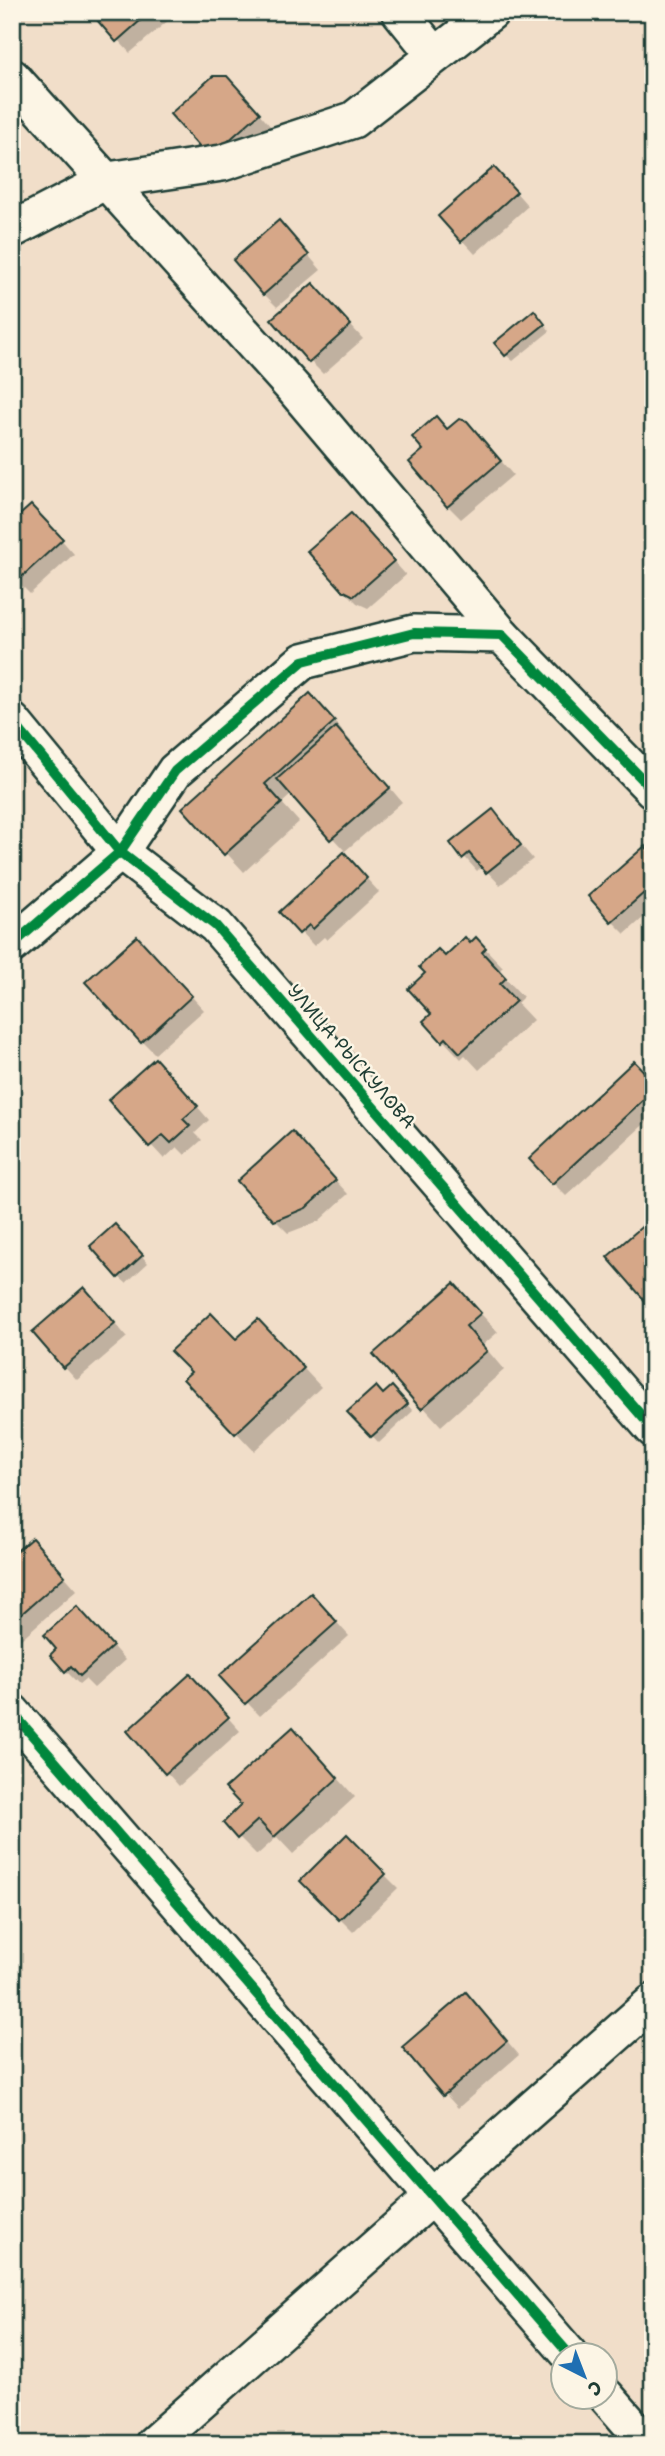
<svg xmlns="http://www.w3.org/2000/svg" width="665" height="2456" viewBox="0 0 665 2456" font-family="'Shantell Sans',sans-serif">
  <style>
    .shadow { fill: #0003 }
    .building { fill: #d6a788; stroke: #1f3d34; stroke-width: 2 }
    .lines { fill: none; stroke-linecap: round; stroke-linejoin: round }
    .street-casing { stroke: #1f3d34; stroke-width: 40 }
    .street { stroke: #fcf5e5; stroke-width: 35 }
    .cycleway-casing { stroke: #fcf5e5; stroke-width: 15 }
    .cycleway { stroke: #00873e; stroke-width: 10 }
    .labels { text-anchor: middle; stroke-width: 5; stroke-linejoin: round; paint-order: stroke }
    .street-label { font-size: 19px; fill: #1f3d34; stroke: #fcf5e5 }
  </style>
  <rect width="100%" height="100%" fill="#f1dec9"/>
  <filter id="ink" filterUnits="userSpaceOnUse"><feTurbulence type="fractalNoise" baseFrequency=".0143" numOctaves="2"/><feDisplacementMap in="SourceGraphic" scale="14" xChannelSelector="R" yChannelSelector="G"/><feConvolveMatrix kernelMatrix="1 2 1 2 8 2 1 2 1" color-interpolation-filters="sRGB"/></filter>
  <g filter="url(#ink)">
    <g class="shadow">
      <path d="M92 12H176L177 13 130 53Z"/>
      <path d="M240 91 271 127 223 170 210 157Z"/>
      <path d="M507 182 528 206 475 254 462 240Z"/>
      <path d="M292 236 321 270 277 307 264 294Z"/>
      <path d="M326 298 363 339 323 374 310 361Z"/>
      <path d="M541 319 550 331 513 361 506 355Z"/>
      <path d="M448 431 480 436 513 475 461 519 448 506Z"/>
      <path d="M44 520 74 554 30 594 12 576Z"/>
      <path d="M364 528 406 575 368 608 357 603 343 589Z"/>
      <path d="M328 714 402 802 345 851 292 794 282 803 299 822 244 872 185 808Z"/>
      <path d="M492 811 533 859 500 885 482 866 477 871 452 843Z"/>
      <path d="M653 857V909L625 934 612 921Z"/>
      <path d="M357 868 379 892 327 940 324 937 314 946 281 912Z"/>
      <path d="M476 939 503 967 499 971 523 997 517 1003 533 1020 479 1070 465 1055 461 1059 443 1040 433 1014 445 958Z"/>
      <path d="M150 951 204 1010 155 1054 142 1041Z"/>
      <path d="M168 1073 209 1120 195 1133 202 1140 185 1155 177 1147 164 1159 110 1101Z"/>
      <path d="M653 1083V1116L566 1196 553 1183Z"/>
      <path d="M305 1147 348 1194 319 1221 288 1233 275 1220Z"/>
      <path d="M122 1233 148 1263 126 1283 119 1277Z"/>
      <path d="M454 1285 498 1332 483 1345 504 1370 441 1426 375 1354Z"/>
      <path d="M97 1302 127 1337 77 1380 34 1332Z"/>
      <path d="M276 1339 321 1387 254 1451 236 1432 237 1341Z"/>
      <path d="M392 1388 413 1411 379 1443 350 1412 383 1397Z"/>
      <path d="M45 1554 77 1590 12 1647V1557Z"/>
      <path d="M324 1608 349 1636 260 1716 222 1676Z"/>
      <path d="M90 1621 125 1660 94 1688 85 1679 79 1684 66 1671Z"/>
      <path d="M203 1690 240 1731 179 1786 129 1731Z"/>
      <path d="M311 1748 355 1797 293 1854 277 1837 257 1855 239 1837Z"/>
      <path d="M347 1837 398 1888 353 1932 302 1881Z"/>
      <path d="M479 2008 519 2055 458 2108 404 2048Z"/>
    </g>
    <g class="building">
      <path d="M90 12H150L116 42Z"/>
      <path d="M213 76H227L260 113 209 158 170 114Z"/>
      <path d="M494 167 517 192 461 242 438 216Z"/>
      <path d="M279 220 309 255 263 295 233 260Z"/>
      <path d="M313 283 351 325 309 363 271 319Z"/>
      <path d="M534 310 545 324 505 356 494 343Z"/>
      <path d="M436 416 447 429 459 419 467 421 501 461 447 507 409 462 423 450 412 437Z"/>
      <path d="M31 505 63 539 16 582 12 578V522Z"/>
      <path d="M351 513 394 561 354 596 342 590 307 551Z"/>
      <path d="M310 693 335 721 265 784 282 803 224 855 182 808Z"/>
      <path d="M336 727 390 788 330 840 277 779Z"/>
      <path d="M493 809 521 845 486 873 469 853 462 859 450 843Z"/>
      <path d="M645 846 653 856V885L611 922 588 896Z"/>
      <path d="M344 852 367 878 313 929 309 925 299 934 279 912Z"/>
      <path d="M137 936 192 996 141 1043 85 982Z"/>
      <path d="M465 937 470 943 476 937 486 948 482 952 506 978 500 984 516 1001 460 1053 446 1038 442 1042 423 1021 431 1014 408 989 425 973 419 967 438 949 445 956Z"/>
      <path d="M155 1058 198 1106 183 1119 190 1126 171 1143 163 1135 149 1147 108 1100Z"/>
      <path d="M634 1061 653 1081V1091L552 1184 529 1159Z"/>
      <path d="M292 1131 336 1180 306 1208 274 1221 237 1181Z"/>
      <path d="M653 1217V1296L646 1302 607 1257Z"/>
      <path d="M115 1224 143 1255 118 1278 90 1246Z"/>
      <path d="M454 1283 481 1313 466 1326 487 1351 421 1409 373 1354Z"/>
      <path d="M84 1287 115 1323 63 1368 32 1332Z"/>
      <path d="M211 1313 236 1339 258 1319 304 1368 235 1434 183 1379 191 1372 170 1351Z"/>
      <path d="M376 1386 383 1394 392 1386 408 1404 371 1437 347 1412Z"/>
      <path d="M32 1538 65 1576 12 1622V1555Z"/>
      <path d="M311 1593 337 1622 245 1704 219 1676Z"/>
      <path d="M77 1606 113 1646 80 1676 71 1666 65 1672 50 1655 56 1649 44 1635Z"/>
      <path d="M190 1674 229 1717 165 1774 127 1731Z"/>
      <path d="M293 1727 338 1778 274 1837 258 1820 237 1839 223 1823 241 1805 225 1788Z"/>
      <path d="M347 1834 386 1874 339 1920 300 1881Z"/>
      <path d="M466 1992 507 2041 443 2096 402 2047Z"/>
    </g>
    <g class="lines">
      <defs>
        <g id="street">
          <path d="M400 12 434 54"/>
          <path d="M12 77 294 389 502 635"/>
          <path d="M12 230 108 180 222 163 353 120 491 12"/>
          <path d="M12 721 120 852 216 926 653 1429"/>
          <path d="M12 945 120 852 175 771 303 661 414 633 502 635 653 790"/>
          <path d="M12 1712 569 2354"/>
          <path d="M606 2396 648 2444"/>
          <path d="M153 2444 653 2002"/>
        </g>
      </defs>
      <use href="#street" class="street-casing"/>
      <use href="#street" class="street"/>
      <defs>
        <g id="cycleway">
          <path d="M12 721 120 852 216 926 653 1429"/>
          <path d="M12 945 120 852 175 771 303 661 414 633 502 635 653 790"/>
          <path d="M12 1712 569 2354"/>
        </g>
      </defs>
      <use href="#cycleway" class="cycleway-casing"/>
      <use href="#cycleway" class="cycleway"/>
    </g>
  </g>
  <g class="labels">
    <g class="street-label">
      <text transform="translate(352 1056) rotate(49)" y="7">УЛИЦА РЫСКУЛОВА</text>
    </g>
  </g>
  <rect width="665" height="2456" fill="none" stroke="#fcf5e5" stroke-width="42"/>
  <rect x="21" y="21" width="623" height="2414" fill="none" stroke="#1f3d34" stroke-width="2.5" filter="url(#ink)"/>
  <g transform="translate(584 2376) rotate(138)"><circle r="33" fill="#fcf5e5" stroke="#a4ab9e" stroke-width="2"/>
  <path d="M0-5L12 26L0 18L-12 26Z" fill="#1f6fb2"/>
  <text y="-10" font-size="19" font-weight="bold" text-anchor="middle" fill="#1f3d34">С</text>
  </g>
</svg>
